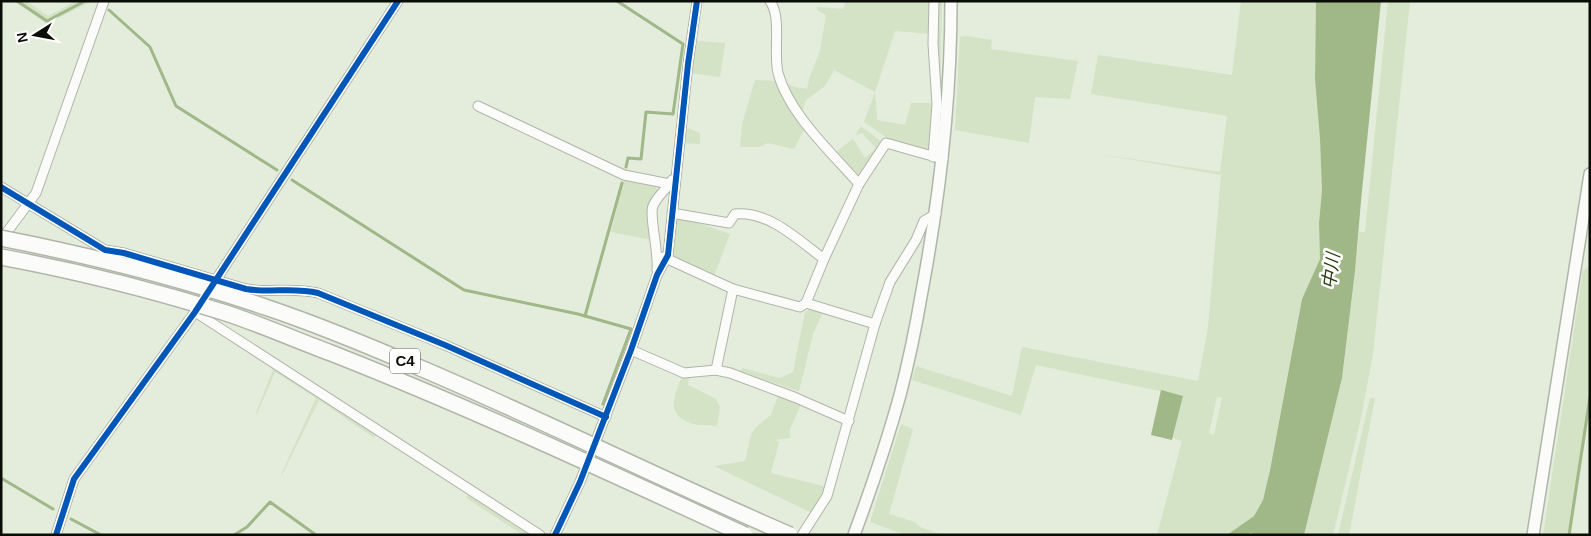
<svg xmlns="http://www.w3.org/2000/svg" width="1591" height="536" viewBox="0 0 1591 536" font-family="Helvetica,'Noto Sans JP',sans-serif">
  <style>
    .green { fill: #d4e2c5; fill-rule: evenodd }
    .water { fill: #a0b788 }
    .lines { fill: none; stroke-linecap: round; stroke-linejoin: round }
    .stream { stroke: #a0b788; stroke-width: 3 }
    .street-casing { stroke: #afb5a9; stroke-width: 11 }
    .secondary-casing { stroke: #afb5a9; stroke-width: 14 }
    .street { stroke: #fbfcfa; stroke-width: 9 }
    .secondary { stroke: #fbfcfa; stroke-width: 11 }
    .highway-bridge-casing { stroke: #afb5a9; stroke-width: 18; stroke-linecap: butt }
    .highway-bridge { stroke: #fbfcfa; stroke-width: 15 }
    .cycleway-casing { stroke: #fff; stroke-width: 9 }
    .cycleway { stroke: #0057b8; stroke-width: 6 }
    .labels { text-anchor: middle; stroke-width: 5; stroke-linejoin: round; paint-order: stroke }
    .shield { fill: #fff; stroke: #535650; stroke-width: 1 }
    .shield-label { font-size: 15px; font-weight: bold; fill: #090d05 }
    .water-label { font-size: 18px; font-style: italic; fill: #2c3f13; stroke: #fff }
  </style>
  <rect width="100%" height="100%" fill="#e4ecdc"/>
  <g class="green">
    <path d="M14 1H26L48 16 76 1H92L47 24Z"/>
    <path d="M846 1H932V34L895 31 875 92 877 120 905 125 911 103H934L929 150 925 151 887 138 864 122 875 92 834 70 825 86 806 100 802 111 792 96 784 81 794 87 807 89 810 76 820 51 826 15 817 10V7L843 9Z"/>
    <path d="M937 1H942L940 81 937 80Z"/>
    <path d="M1241 1H1316L1315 79 1320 139 1322 190 1319 223 1320 259 1302 299 1270 468 1263 500 1254 516 1227 535H1157L1182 441 1173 438 1183 396 1036 365 1021 415 912 380 916 366 1012 396 1022 347 1198 381 1208 328 1221 175 1099 154 1220 172 1227 116 1091 94 1098 55 1232 75ZM1217 397 1222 398 1214 435 1209 433Z"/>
    <path d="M1388 1H1410L1373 354 1361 418 1333 535H1304L1342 378 1355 271 1359 232H1365Z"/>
    <path d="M967 36 992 40 991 49 1078 61 1070 99 1035 97 1029 143 955 130 960 37Z"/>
    <path d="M697 41 725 43 720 77 690 73Z"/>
    <path d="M755 80 777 81 805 128 794 149 768 143 759 147H740L742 124Z"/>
    <path d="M861 126 882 142 862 175H859L837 151 853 139 865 158 876 148 862 133 855 136Z"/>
    <path d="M688 128 700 133V144L683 143 684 131Z"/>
    <path d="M624 179 655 185 658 191 647 209 652 240 611 232Z"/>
    <path d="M678 216 730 234 714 276 673 257 670 253 673 220Z"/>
    <path d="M1589 266 1590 405 1571 535H1543L1583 271Z"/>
    <path d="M813 309 823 312 813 334 799 391 739 372 743 368 780 378 793 372 805 312Z"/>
    <path d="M274 367 377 434 374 438 319 400 282 475H281L316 398 275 372 257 414 256 413Z"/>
    <path d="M682 376H689L688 385 716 399 720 407 717 426C709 424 701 426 693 424 665 415 674 397 682 376Z"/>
    <path d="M779 393 802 402 790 429V438L774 440 779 442 771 473 827 487 824 496 812 513 714 466 745 461 751 435 755 428 771 415Z"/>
    <path d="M1370 398H1375L1349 535H1338Z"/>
    <path d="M901 424 913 429 889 514 915 522 920 527 942 535H905L870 522Z"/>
    <path d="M458 486 534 535H523L466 498 468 495Z"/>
  </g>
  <g class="water">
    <path d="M1316 1H1381L1361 201 1355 271 1342 378 1304 535H1255L1251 533 1246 535H1227L1254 516 1263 500 1270 470 1302 299 1320 259 1319 223 1322 190 1320 139 1315 79Z"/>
    <path d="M1161 390 1183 396 1172 440 1151 435Z"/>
  </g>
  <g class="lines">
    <g class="stream">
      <path d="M17 1 47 21 85 1"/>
      <path d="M617 1 683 44 673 114 646 112 641 159 628 158 626 167"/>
      <path d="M109 10 150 47 176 106 277 170"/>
      <path d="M292 180 464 290 578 314 631 329 603 404"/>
      <path d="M585 316 622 183"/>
      <path d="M1 478 53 509"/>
      <path d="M71 519 101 535"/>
      <path d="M234 535 247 527 270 502 316 535"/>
      <path d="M1569 535 1590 397"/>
    </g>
    <defs>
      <g id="street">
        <path d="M770 1C782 18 773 51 778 73 789 114 832 153 859 184"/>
        <path d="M478 106 624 175 675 185"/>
        <path d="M933 157 937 104 933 44 934 1"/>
        <path d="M1 187 105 250 124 253 246 289C270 293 294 287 318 293L445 345 606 417"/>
        <path d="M672 213 729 223 735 214C770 211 798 240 824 259"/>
        <path d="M1 240 36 193 104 1"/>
        <path d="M663 257 733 289"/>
        <path d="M657 270C659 254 649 215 653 206 657 196 667 189 672 180"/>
        <path d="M806 303 824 259 859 184 886 143 943 159"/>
        <path d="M195 312 540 535"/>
        <path d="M631 350 684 373 716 370 730 373 794 397 849 421"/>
        <path d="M716 370 733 289 800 307 806 303 875 324"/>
        <path d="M56 535 74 479 195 312 398 1"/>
        <path d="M555 535 580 482 631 350 657 275 668 255 688 64 697 1"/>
        <path d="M802 535 827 496 875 324 890 282 916 240 924 221 936 214"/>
      </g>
      <g id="secondary">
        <path d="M854 535C871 489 887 442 900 395 909 361 916 326 922 291 940 195 951 99 951 1"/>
        <path d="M1533 535 1590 174"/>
      </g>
    </defs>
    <use href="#street" class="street-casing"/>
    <use href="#secondary" class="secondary-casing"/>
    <use href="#street" class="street"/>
    <use href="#secondary" class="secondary"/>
    <defs>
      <g id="highway-bridge">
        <path d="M1 238C92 256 181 278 268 308 319 325 369 346 418 367 543 420 665 481 790 535"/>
        <path d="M1 257C77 271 152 290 226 313 262 325 296 340 331 353 471 408 608 472 745 535"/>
      </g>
    </defs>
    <use href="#highway-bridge" class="highway-bridge-casing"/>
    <use href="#highway-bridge" class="highway-bridge"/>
    <defs>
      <g id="cycleway">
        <path d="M1 187 105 250 124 253 246 289C270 293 294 287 318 293L445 345 606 417"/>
        <path d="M56 535 74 479 195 312 398 1"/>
        <path d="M555 535 580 482 631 350 657 275 668 255 688 64 697 1"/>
      </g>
    </defs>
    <use href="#cycleway" class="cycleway-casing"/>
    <use href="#cycleway" class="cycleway"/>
  </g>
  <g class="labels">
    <rect class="shield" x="390" y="348.5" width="30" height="25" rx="4"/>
    <g class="shield-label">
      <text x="405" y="366">C4</text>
    </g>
    <g class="water-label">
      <text transform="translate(1331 271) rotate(-82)" y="6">中川</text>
    </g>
  </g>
  <rect width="1591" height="536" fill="none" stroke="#090d05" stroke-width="5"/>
  <g transform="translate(35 35) rotate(259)" stroke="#ffffff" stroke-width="4" paint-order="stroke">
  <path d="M0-4L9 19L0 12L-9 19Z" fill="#090d05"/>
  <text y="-8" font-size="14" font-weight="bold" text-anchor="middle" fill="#090d05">N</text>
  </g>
</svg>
